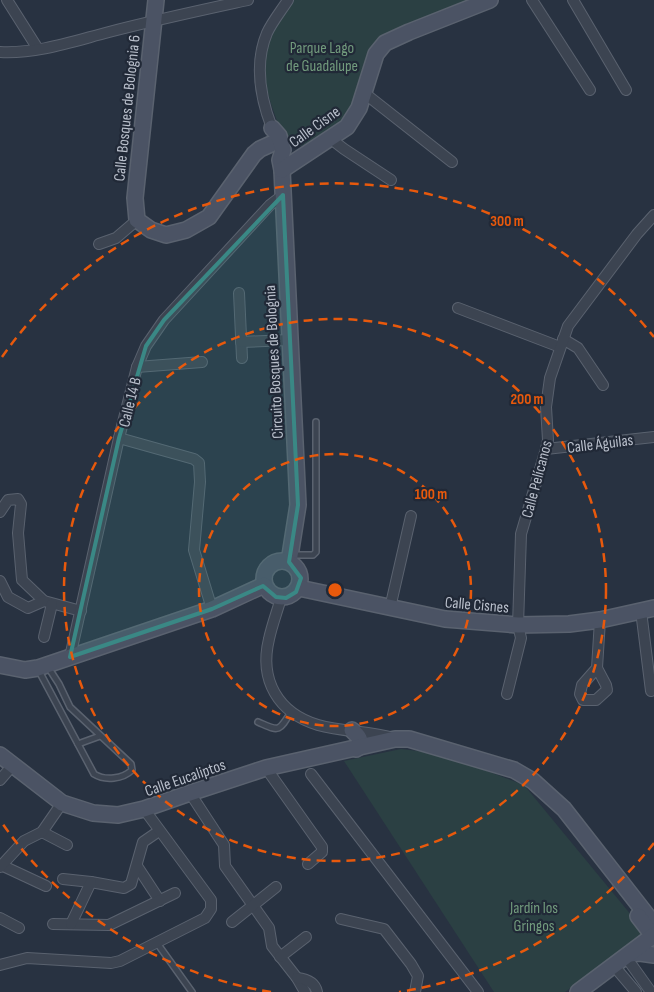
<svg xmlns="http://www.w3.org/2000/svg" width="654" height="992" viewBox="0 0 654 992" font-family="'Sofia Sans Condensed',sans-serif">
  <style>
    .green { fill: #2b4043 }
    .lines { fill: none; stroke-linecap: round; stroke-linejoin: round }
    .lane-casing { stroke: #5a626f; stroke-width: 8 }
    .street-casing { stroke: #5a626f; stroke-width: 12 }
    .secondary-casing { stroke: #5a626f; stroke-width: 18 }
    .lane { stroke: #3c4451; stroke-width: 5 }
    .street { stroke: #3c4451; stroke-width: 10 }
    .secondary { stroke: #4b5364; stroke-width: 15 }
    .marked { fill: #3a8885; fill-opacity: 0.2; stroke: #3a8885; stroke-width: 4; stroke-linejoin: round }
    .ring { fill: none; stroke: #e8590c; stroke-width: 2.5; stroke-dasharray: 9 6 }
    .labels { text-anchor: middle; stroke-width: 4.5; stroke-linejoin: round; paint-order: stroke }
    .park-label { font-size: 16px; fill: #729b7d; stroke: #212937 }
    .street-label { font-size: 16px; fill: #b9bfcb; stroke: #212937 }
    .centre { fill: #e8590c; stroke: #212937; stroke-width: 2.5 }
    .ring-label { font-size: 15px; text-anchor: middle; font-weight: bold; fill: #e8590c; stroke: #212937; stroke-width: 4.5; stroke-linejoin: round; paint-order: stroke }
  </style>
  <rect width="100%" height="100%" fill="#283241"/>
  <g class="green">
    <path d="M286 0H485L381 53 357 119 312 146 286 145C280 127 271 108 267 89 261 58 268 25 286 0Z"/>
    <path d="M401 749 442 754 524 785 646 933 565 992H494L344 761Z"/>
  </g>
  <g class="lines">
    <defs>
      <g id="lane">
        <path d="M291 555H313L316 552V422"/>
        <path d="M39 671 94 774C105 781 123 779 132 770L131 764 70 707 59 684 48 667"/>
        <path d="M258 722C279 731 278 733 291 712"/>
        <path d="M78 744 100 736"/>
        <path d="M157 943 192 992"/>
      </g>
      <g id="street">
        <path d="M7 0 38 49"/>
        <path d="M532 0 590 90"/>
        <path d="M573 0 626 90"/>
        <path d="M0 52C37 54 74 41 109 32 155 20 202 10 248 0"/>
        <path d="M363 92 452 162"/>
        <path d="M272 128C260 97 254 64 267 33 272 22 281 11 288 0"/>
        <path d="M331 139 344 149 391 180"/>
        <path d="M99 244 116 238 137 220"/>
        <path d="M239 293 242 358"/>
        <path d="M458 308 560 347"/>
        <path d="M563 339 578 348 603 385"/>
        <path d="M241 342 289 340"/>
        <path d="M137 367 202 362"/>
        <path d="M119 438 194 459 199 463 200 482 194 550 212 609"/>
        <path d="M546 449 654 437"/>
        <path d="M0 512 8 500 18 499 21 504 18 533 22 580 44 601 81 611"/>
        <path d="M0 581 8 597 28 608 44 601"/>
        <path d="M281 598C277 612 272 625 269 639 259 680 278 713 318 725 343 732 369 731 394 738"/>
        <path d="M390 608 411 516"/>
        <path d="M641 611 651 691"/>
        <path d="M44 637 52 604"/>
        <path d="M70 657 119 438 137 367 146 346 164 320 270 205 283 195"/>
        <path d="M597 668 606 685 607 690 596 700H583L580 694 582 685 597 668 600 620"/>
        <path d="M507 694 521 638 518 625 521 534 546 449 548 440 546 407 550 378 568 326 637 234 654 215"/>
        <path d="M266 768 322 847V852L308 864"/>
        <path d="M311 774 478 992"/>
        <path d="M0 780 13 765"/>
        <path d="M190 793 224 845 225 866 269 928 272 946 297 978 305 992"/>
        <path d="M42 832 67 845"/>
        <path d="M1 865 46 886"/>
        <path d="M137 866 160 901"/>
        <path d="M0 867 24 841 42 832 62 803"/>
        <path d="M63 879 91 882 124 888 131 884 143 842 159 831"/>
        <path d="M0 918 19 928"/>
        <path d="M341 919 384 929 411 964 418 976 415 992"/>
        <path d="M232 922 276 887"/>
        <path d="M53 924 109 925 175 893"/>
        <path d="M71 924 91 882"/>
        <path d="M280 957 306 937"/>
        <path d="M626 957 651 992"/>
        <path d="M0 965 27 958 111 963 120 961 205 918 211 909V900L144 809"/>
        <path d="M614 966 636 992"/>
        <path d="M297 978C306 979 315 982 317 992"/>
      </g>
      <g id="secondary">
        <path d="M156 0 135 198 137 220 151 230 166 235 186 230 209 217 254 154 260 149 271 144"/>
        <path d="M272 128 279 136 283 150 280 160 282 170 298 505 289 562"/>
        <path d="M282 170 347 127 359 108 376 54 385 43 409 32 490 0"/>
        <circle cx="282" cy="579" r="18"/>
        <path d="M299 588 445 619 518 625 569 624 600 620 654 608"/>
        <path d="M0 665 25 670 38 668 212 609 264 585"/>
        <path d="M352 730C358 736 362 739 359 747L356 749"/>
        <path d="M0 755 62 803 93 813 118 815 144 809 190 793 266 768 395 739H409L514 770 533 781 564 809 653 923"/>
        <path d="M638 916 654 937"/>
        <path d="M630 954 640 953 654 955"/>
        <path d="M578 992 654 935"/>
      </g>
    </defs>
    <use href="#lane" class="lane-casing"/>
    <use href="#street" class="street-casing"/>
    <use href="#secondary" class="secondary-casing"/>
    <use href="#lane" class="lane"/>
    <use href="#street" class="street"/>
    <use href="#secondary" class="secondary"/>
  </g>
  <path class="marked" d="M283 195 298 505 289 562 301 578 296 592 286 598 276 597 263 586 212 609 70 657 119 438 146 346 164 320Z"/>
  <g class="ring">
    <circle cx="335" cy="590" r="136"/>
    <circle cx="335" cy="590" r="271"/>
    <path d="M654 843A407 407 0 0 1 399 992M271 992A407 407 0 0 1 2 823M2 357A407 407 0 0 1 654 337"/>
  </g>
  <g class="labels">
    <g class="park-label">
      <text x="322" y="53">Parque Lago<tspan x="322" dy="18">de Guadalupe</tspan></text>
      <text x="534" y="913">Jardín los<tspan x="534" dy="18">Gringos</tspan></text>
    </g>
    <g class="street-label">
      <text transform="translate(126 108) rotate(-84)" y="6">Calle Bosques de Bolognia 6</text>
      <text transform="translate(314 126) rotate(-36)" y="6">Calle Cisne</text>
      <text transform="translate(273 362) rotate(-93)" y="6">Circuito Bosques de Bolognia</text>
      <text transform="translate(129 402) rotate(-76)" y="6">Calle 14 B</text>
      <text transform="translate(600 443) rotate(-7)" y="6">Calle Águilas</text>
      <text transform="translate(536 479) rotate(-75)" y="6">Calle Pelícanos</text>
      <text transform="translate(477 604) rotate(5)" y="6">Calle Cisnes</text>
      <text transform="translate(185 777) rotate(-19)" y="6">Calle Eucaliptos</text>
    </g>
  </g>
  <circle cx="335" cy="590" r="8" class="centre"/>
  <g class="ring-label">
    <text x="507" y="226">300 m</text>
    <text x="527" y="404">200 m</text>
    <text x="431" y="499">100 m</text>
  </g>
</svg>
